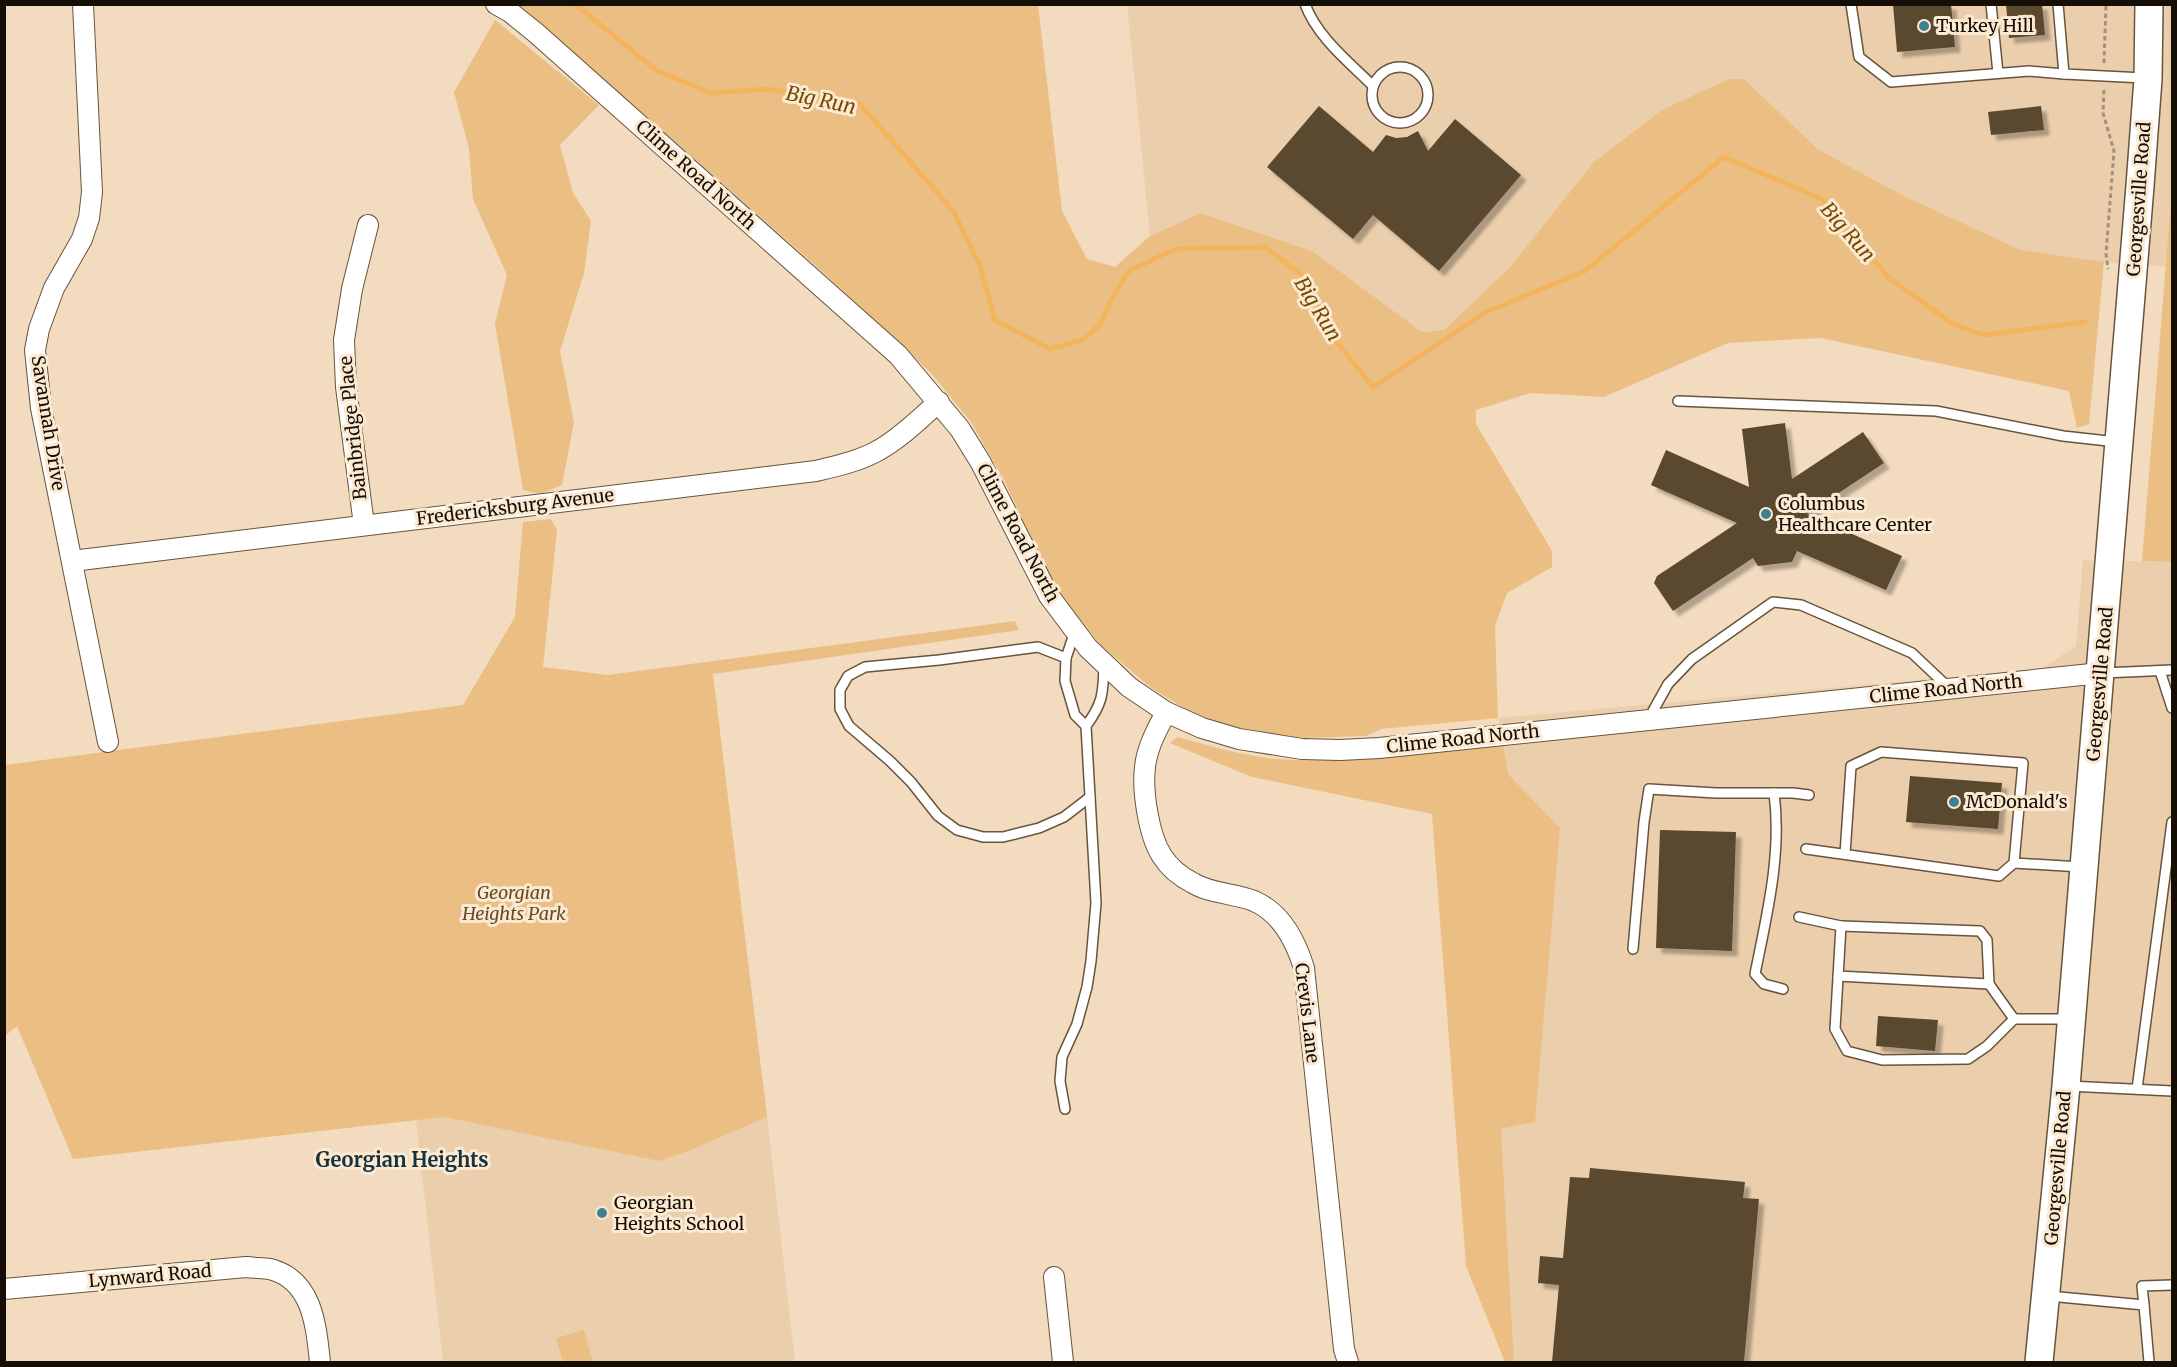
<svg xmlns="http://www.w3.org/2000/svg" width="2177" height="1367" viewBox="0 0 2177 1367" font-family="Merriweather,serif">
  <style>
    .built { fill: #ebcfac }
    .green { fill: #ebbf84 }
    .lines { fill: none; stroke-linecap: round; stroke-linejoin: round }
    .stream { stroke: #f3b45b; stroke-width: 5 }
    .building { fill: #5a482f; filter: url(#shadow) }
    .lane-casing { stroke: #67543b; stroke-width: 12 }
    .street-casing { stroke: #67543b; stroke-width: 22 }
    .secondary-casing { stroke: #67543b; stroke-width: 30 }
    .path { stroke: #a3917b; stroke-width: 3; stroke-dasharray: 4.5 3; stroke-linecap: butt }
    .lane { stroke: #fff; stroke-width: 9 }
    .street { stroke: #fff; stroke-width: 20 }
    .secondary { stroke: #fff; stroke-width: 27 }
    .poi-dot { fill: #417f95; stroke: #fbe9d2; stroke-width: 2 }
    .labels { text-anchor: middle; stroke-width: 6; stroke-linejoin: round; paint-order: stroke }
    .poi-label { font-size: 18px; fill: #150e05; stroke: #fbe9d2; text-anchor: start }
    .street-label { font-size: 18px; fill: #150e05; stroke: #fbe9d2 }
    .park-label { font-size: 18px; font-style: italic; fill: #654b26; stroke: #fbe9d2 }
    .water-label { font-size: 20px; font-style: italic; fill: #734b00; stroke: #fbe9d2 }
    .neighbourhood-label { font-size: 20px; font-weight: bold; fill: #15323d; stroke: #fbe9d2 }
  </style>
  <defs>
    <filter id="shadow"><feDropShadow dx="5.5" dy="5.5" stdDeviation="1.5" flood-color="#0004"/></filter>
  </defs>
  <rect width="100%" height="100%" fill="#f2dbbe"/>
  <g class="built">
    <path d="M1127 5H2172V188L2167 267 2104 262 2021 250 1904 196 1819 150 1744 79 1593 163 1511 266 1444 330 1422 332 1314 252 1201 213 1150 236Z"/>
    <path d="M2083 560 2172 562V1362H1514L1501 1129 1560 828 1509 775 1498 718 2041 669 2076 646Z"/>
    <path d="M763 1080 795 1362H443L416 1120Z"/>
  </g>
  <g class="green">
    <path d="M515 5H1038L1062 211 1087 259 1115 267 1150 236 1201 213 1314 252 1422 332 1444 330 1511 266 1593 163 1662 110 1729 79H1744L1819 150 1904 196 2021 250 2104 262 2089 424 2077 428 2069 391 1820 338 1728 343 1604 397 1531 393 1476 410V424L1552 551V567L1507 593 1495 626 1498 718 1381 729 1366 736 1302 738 1243 730 1192 713 1150 687 1101 645 1067 604 1048 574 1003 478 971 422 931 373 815 265 630 102Z"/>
    <path d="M495 20 599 105 560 145 573 193 591 221 584 273 560 351 574 422 562 485 540 494 523 490 495 324 507 275 473 199 469 149 454 92Z"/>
    <path d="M2172 188V562L2142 561Z"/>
    <path d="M551 519 557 530 543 667 608 675 1015 621 1019 630 713 674 767 1117 691 1150 659 1161 444 1117 73 1159 17 1026 5 1036V765L463 705 515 617 523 522Z"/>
    <path d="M1178 737C1211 746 1244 756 1277 759 1352 764 1429 752 1503 745L1509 775 1560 828 1535 1122 1501 1129 1514 1362H1505L1466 1266 1432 814 1252 777 1170 743Z"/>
    <path d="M584 1330 593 1362H563L556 1338Z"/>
  </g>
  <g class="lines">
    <path class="stream" d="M575 4 657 71 711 93 767 89 860 104 954 212 980 266 995 320 1050 349 1082 340 1100 325 1113 296 1129 271 1175 249 1265 247 1302 275 1335 340 1373 387 1484 313 1585 271 1724 157 1822 199 1889 278 1953 324 1984 335 2085 322"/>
  </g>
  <g class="building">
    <path d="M1893 4H1951L1955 47 1897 52Z"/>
    <path d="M2006 4H2042L2045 35 2009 38Z"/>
    <path d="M1319 106 1373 152 1386 135 1396 138 1407 137 1418 131 1428 151 1455 119 1521 175 1439 271 1373 215 1353 239 1267 167Z"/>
    <path d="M2041 106 2044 130 1991 135 1988 112Z"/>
    <path d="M1785 423 1792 479 1863 432 1884 463 1807 514 1902 556 1886 590 1797 551 1792 562 1758 566 1753 558 1673 611 1654 583 1657 576 1737 523 1651 485 1666 450 1749 487 1742 429Z"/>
    <path d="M1910 776 2002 783 1998 829 1906 822Z"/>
    <path d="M1660 830 1736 832 1732 951 1656 948Z"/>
    <path d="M1878 1016 1938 1020 1935 1051 1876 1046Z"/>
    <path d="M1590 1168 1745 1182 1743 1198 1759 1199 1744 1362H1552L1559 1285 1538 1283 1540 1256 1563 1258 1570 1177 1589 1178Z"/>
  </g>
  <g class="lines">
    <defs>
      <g id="lane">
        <path d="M1305 4C1317 37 1349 62 1373 86"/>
        <path d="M1851 4 1859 57 1891 82 2029 71 2064 74"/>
        <path d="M1991 4 1998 73"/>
        <path d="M2058 4 2064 74 2144 78"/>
        <circle cx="1400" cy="95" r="28"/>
        <path d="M1678 401 1936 411 2063 436 2117 442"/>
        <path d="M1075 631 1066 658 1065 681 1075 715 1086 726"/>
        <path d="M1066 658 1038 647 939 660 865 667 848 676 840 690V709L849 726 890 761 911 782 938 816 957 830 983 837H1003L1039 828 1064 817 1090 797"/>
        <path d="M2160 671 2172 708"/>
        <path d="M2103 673 2172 670"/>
        <path d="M1648 720 1668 684 1692 659 1773 602 1801 605 1912 653 1948 687"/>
        <path d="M1774 793C1782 854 1767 914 1755 974L1764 984 1783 989"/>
        <path d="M1806 849 1999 876 2014 863 2023 763 1881 752 1851 766 1845 854"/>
        <path d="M2014 863 2081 867"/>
        <path d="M1799 917 1841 926 1835 1029 1847 1051 1882 1060 1968 1059 1987 1046 2014 1019H2068"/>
        <path d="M1633 949 1644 822 1649 789 1716 793H1793L1809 795"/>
        <path d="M1838 976 1989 984 1987 940 1980 931 1841 926"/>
        <path d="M1989 984 2014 1019"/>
        <path d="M2068 1086 2172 1091"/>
        <path d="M2137 1089 2172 822"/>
        <path d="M1065 1109 1060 1081 1062 1057 1077 1024 1087 987 1091 961 1096 903 1086 726C1103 703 1103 694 1104 666"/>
        <path d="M2049 1296 2144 1305 2149 1362"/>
        <path d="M2144 1305 2142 1286 2172 1285"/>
      </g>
      <g id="street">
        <path d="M83 4 92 192 89 218 82 239 54 288 39 329 35 350 41 408 108 742"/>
        <path d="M496 4 510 12 536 33 898 355 960 429 981 463 1049 596 1088 648 1129 687 1166 712 1202 728 1239 739 1302 749 1340 750 1379 748 2101 673"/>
        <path d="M364 525 346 387 344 340 352 289 368 225"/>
        <path d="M72 561 816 471C837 466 860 461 879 450 901 438 920 418 939 402"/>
        <path d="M1166 712C1157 730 1147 747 1145 767 1142 792 1149 836 1162 856 1169 867 1181 877 1193 883 1211 894 1234 893 1254 901 1282 913 1296 942 1304 968L1344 1349 1348 1362"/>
        <path d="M1054 1277 1063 1362"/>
        <path d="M4 1289 246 1267C254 1268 263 1268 270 1269 313 1280 316 1326 320 1362"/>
      </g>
      <path id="secondary" d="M2039 1362 2066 1086 2140 186 2148 79 2149 4"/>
    </defs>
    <use href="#lane" class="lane-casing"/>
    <use href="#street" class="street-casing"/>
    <use href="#secondary" class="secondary-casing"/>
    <g class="path">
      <path d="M2104 63 2106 4"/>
      <path d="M2104 90 2103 113 2114 151 2106 254 2108 269"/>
    </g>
    <use href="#lane" class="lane"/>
    <use href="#street" class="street"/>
    <use href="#secondary" class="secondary"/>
  </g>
  <g class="poi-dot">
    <circle cx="1924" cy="26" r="6"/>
    <circle cx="1766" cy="514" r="6"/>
    <circle cx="1954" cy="802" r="6"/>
    <circle cx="602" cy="1213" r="6"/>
  </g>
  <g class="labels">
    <g class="poi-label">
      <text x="1936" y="32">Turkey Hill</text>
      <text x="1778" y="510">Columbus<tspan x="1778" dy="21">Healthcare Center</tspan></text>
      <text x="1966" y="808">McDonald's</text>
      <text x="614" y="1209">Georgian<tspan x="614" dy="21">Heights School</tspan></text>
    </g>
    <g class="street-label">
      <text transform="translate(696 175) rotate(42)" y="6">Clime Road North</text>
      <text transform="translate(2139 199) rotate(-86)" y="6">Georgesville Road</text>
      <text transform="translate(48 423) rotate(81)" y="6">Savannah Drive</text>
      <text transform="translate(353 428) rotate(-96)" y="6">Bainbridge Place</text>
      <text transform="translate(515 507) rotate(-7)" y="6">Fredericksburg Avenue</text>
      <text transform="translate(1018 533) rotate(62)" y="6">Clime Road North</text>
      <text transform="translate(2100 684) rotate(-85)" y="6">Georgesville Road</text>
      <text transform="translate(1946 689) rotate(-6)" y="6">Clime Road North</text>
      <text transform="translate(1463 739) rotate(-6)" y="6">Clime Road North</text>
      <text transform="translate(1307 1013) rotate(83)" y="6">Crevis Lane</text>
      <text transform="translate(2058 1168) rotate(-85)" y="6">Georgesville Road</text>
      <text transform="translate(150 1276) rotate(-5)" y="6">Lynward Road</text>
    </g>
    <g class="park-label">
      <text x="514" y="899">Georgian<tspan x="514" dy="21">Heights Park</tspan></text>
    </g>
    <g class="water-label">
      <text transform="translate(821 100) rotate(12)" y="7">Big Run</text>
      <text transform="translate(1848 232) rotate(49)" y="7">Big Run</text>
      <text transform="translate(1318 309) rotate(59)" y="7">Big Run</text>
    </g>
    <g class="neighbourhood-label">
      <text x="402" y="1167">Georgian Heights</text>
    </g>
  </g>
  <rect width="2177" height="1367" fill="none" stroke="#150e05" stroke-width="12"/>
</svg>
